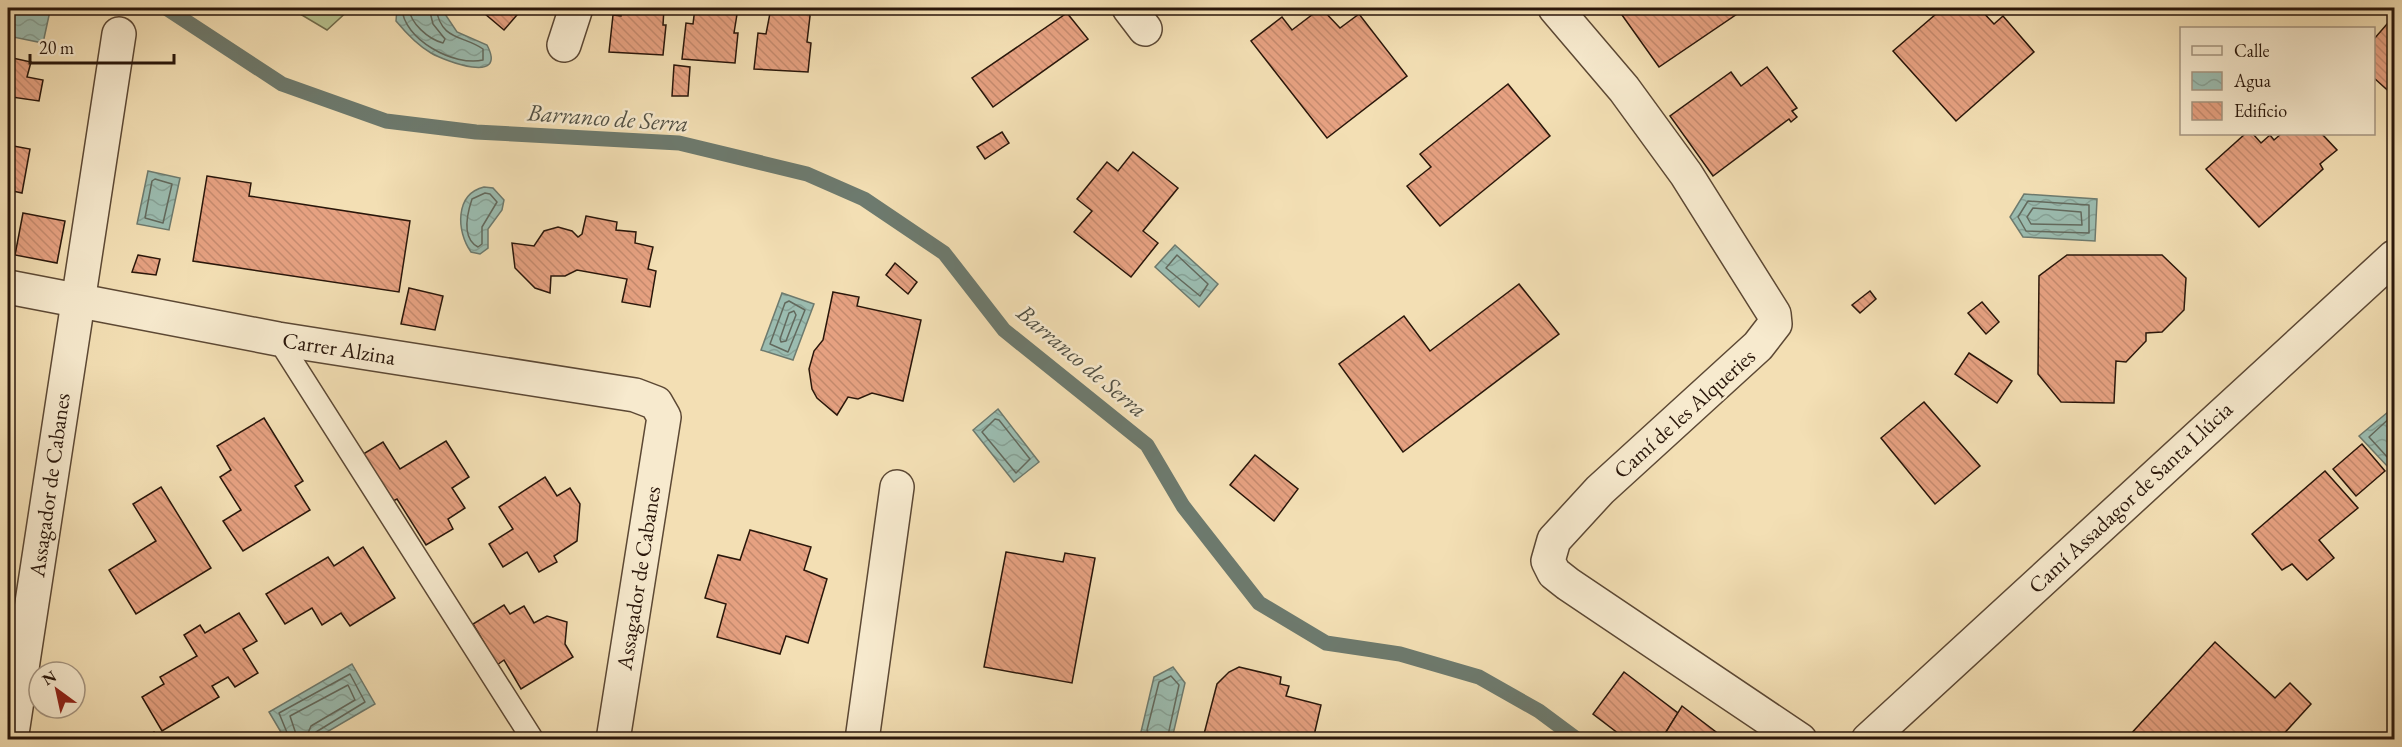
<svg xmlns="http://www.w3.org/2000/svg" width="2402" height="747" viewBox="0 0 2402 747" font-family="'EB Garamond',serif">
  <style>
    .grass { fill: #b8c28f; stroke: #706c4c; stroke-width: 1.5 }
    .water { fill: url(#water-waves); stroke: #6d7a6e; stroke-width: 1.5 }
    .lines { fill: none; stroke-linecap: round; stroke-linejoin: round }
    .shore { stroke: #62695d; stroke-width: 1.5 }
    .stream { stroke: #6d7a6e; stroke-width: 15 }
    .building { fill: url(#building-back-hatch); stroke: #29160a; stroke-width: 1.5 }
    .lane-casing { stroke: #5c4834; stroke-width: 24 }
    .street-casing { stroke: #5c4834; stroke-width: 36 }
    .lane { stroke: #f7eace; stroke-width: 21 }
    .street { stroke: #f7eace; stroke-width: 33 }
    .labels { text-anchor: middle; stroke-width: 5; stroke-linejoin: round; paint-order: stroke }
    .street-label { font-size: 22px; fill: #29160a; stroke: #f7eace }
    .water-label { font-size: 24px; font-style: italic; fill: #515044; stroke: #f7eace }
  </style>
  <defs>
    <pattern id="water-waves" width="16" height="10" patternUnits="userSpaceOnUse" patternTransform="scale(1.5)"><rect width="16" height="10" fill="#9bbcb0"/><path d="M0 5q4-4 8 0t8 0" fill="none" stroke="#86a196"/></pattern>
    <pattern id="building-back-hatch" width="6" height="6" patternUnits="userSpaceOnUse" patternTransform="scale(1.5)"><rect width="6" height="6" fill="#e6a181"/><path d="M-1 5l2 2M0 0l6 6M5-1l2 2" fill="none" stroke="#c58a6e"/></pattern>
  </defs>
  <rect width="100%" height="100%" fill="#f3dfb4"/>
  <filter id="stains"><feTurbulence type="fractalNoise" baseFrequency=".00333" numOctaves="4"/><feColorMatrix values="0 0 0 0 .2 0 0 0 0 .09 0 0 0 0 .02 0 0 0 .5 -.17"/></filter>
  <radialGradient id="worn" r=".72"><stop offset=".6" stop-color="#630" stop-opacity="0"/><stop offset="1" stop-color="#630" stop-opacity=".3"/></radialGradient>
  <path class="grass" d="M290 8H351L327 30Z"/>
  <g class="water">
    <path d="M8 8 50 11 43 43 8 36Z"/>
    <path d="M397 8H441L457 32 487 45C508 85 445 61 431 53 417 45 406 33 396 21Z"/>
    <path d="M148 171 180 178 169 230 137 224Z"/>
    <path d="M484 187 493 188 504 200 502 210 488 229V248L480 254 471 252C456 231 455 194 484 187Z"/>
    <path d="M2024 194 2097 199 2095 241 2023 237 2010 217Z"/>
    <path d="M1175 245 1218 284 1199 307 1155 267Z"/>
    <path d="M782 293 814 304 793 360 761 350Z"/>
    <path d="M2394 407V464L2389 468 2359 436Z"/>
    <path d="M998 409 1039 462 1014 482 973 430Z"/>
    <path d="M352 664 375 704 315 739H285L269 712Z"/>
    <path d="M1173 667 1185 683 1172 739 1140 736 1154 677Z"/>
  </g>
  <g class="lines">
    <g class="shore">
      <path d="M402 8C403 39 454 67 483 60V49C463 35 441 41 436 8"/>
      <path d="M409 8C410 23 428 39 443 43L445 39 433 24 429 8"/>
      <path d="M155 179 172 184 163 223 145 218 152 181Z"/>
      <path d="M485 193 490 194 497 202 482 227V244L478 247C461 238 467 214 472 199Z"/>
      <path d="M2028 201 2089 205V233L2026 231 2018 217Z"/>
      <path d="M2033 208 2081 212 2082 225 2031 224 2027 217Z"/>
      <path d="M1177 255 1208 284 1200 296 1166 268Z"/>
      <path d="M789 301 805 310 788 352 770 344 785 303Z"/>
      <path d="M794 311 796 315 786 341 781 342 780 339 789 313Z"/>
      <path d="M2394 414 2369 437 2389 459 2394 460"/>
      <path d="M995 419 999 420 1030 459 1016 473 982 432Z"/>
      <path d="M290 740 279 713 350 674 365 702 316 732 313 740"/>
      <path d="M298 740 290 716 348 685 355 700 311 726 305 740"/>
      <path d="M1151 740 1147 730 1159 682 1171 676 1179 685 1167 740"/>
    </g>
    <path class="stream" d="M166 8 282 84 386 121 476 132 679 143 807 174 864 199 944 253 1004 330 1147 445 1183 506 1259 603 1326 643 1400 654 1479 677 1539 711 1578 740"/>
  </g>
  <g class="building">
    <path d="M478 8H523L504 30Z"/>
    <path d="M622 8H664L663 25H666L663 55 609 52 613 15 621 16Z"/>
    <path d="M695 8H738L734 33H738L735 63 682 59 686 23 693 24Z"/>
    <path d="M771 8 807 9 810 16 807 42 811 43 808 72 754 69 758 33 766 34Z"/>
    <path d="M1321 8 1340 28 1359 14 1407 76 1327 138 1251 41 1282 17 1292 30Z"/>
    <path d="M1617 8H1733L1737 14 1659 67Z"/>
    <path d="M1943 8H1979L1994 24 2003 16 2034 52 1956 121 1893 51Z"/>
    <path d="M2383 8H2394V20L2381 9Z"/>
    <path d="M1067 13 1088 39 993 107 972 78Z"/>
    <path d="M2387 24 2394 30V96L2374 78V39Z"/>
    <path d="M8 57 31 62 27 77 43 80 39 101 12 97V103L8 102Z"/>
    <path d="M674 65 690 67 688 96H672Z"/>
    <path d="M1767 67 1797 108 1792 111 1797 117 1791 122 1789 119 1713 176 1670 116 1731 72 1741 86Z"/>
    <path d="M1508 84 1550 136 1440 226 1407 186 1431 167 1420 154Z"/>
    <path d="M1002 132 1009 143 985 159 977 147Z"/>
    <path d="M2245 134H2253L2261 143 2270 135 2274 140 2281 134H2322L2337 150 2320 164 2323 169 2259 227 2206 169Z"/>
    <path d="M8 145 30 149 22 193 8 190Z"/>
    <path d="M1133 152 1178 188 1143 231 1158 243 1131 277 1074 232 1092 211 1077 199 1107 162 1118 171Z"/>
    <path d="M207 176 251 183 249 196 410 221 399 292 193 261Z"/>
    <path d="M23 213 65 221 57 263 15 255Z"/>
    <path d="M586 216 617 222 616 230 636 232 635 243 653 247 648 269 656 271 650 307 622 302 627 279 577 270 565 276H551L550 293 535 288 515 268 512 243 534 246 544 231 558 227 572 231 578 237 582 234Z"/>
    <path d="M138 255 160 259 156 275 132 272Z"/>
    <path d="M2067 255H2162L2186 278 2184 310 2162 332 2146 333V341L2126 362 2116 361 2114 403 2061 402 2038 374 2039 276Z"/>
    <path d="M895 263 917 282 908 294 886 275Z"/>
    <path d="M1519 284 1559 334 1403 452 1339 364 1404 316 1430 351Z"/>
    <path d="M409 288 443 296 435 330 401 324Z"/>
    <path d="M1870 291 1876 299 1860 313 1852 305Z"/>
    <path d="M833 292 859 297 857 306 921 320 903 401 872 393 858 399 848 397 837 415 817 398 812 389 809 369 814 351 823 340Z"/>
    <path d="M1982 302 1999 322 1986 334 1968 313Z"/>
    <path d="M1969 353 2012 381 1997 403 1955 374Z"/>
    <path d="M1924 402 1980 466 1935 504 1881 438Z"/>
    <path d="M264 418 303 481 295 486 310 510 243 551 223 521 241 510 220 477 231 470 217 446Z"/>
    <path d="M446 441 469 477 452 488 465 508 448 519 453 529 426 545 397 499 389 503 360 456 383 442 400 469Z"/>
    <path d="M2362 444 2385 471 2356 496 2333 469Z"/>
    <path d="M1255 455 1298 489 1274 521 1230 485Z"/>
    <path d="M2325 471 2358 508 2319 540 2334 558 2307 580 2292 564 2282 570 2252 534Z"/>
    <path d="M545 477 557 496 570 488 580 504 577 541 554 556 557 562 539 572 527 552 503 567 489 544 513 529 499 507Z"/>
    <path d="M161 487 211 568 136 614 109 570 156 541 133 504Z"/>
    <path d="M750 530 811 547 804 570 827 579 808 643 786 636 780 654 717 637 726 604 705 598 718 555 740 560Z"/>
    <path d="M363 547 395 598 350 626 341 613 322 625 312 608 285 624 266 594 328 557 334 566Z"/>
    <path d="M1006 552 1063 562 1065 553 1095 558 1072 683 984 667Z"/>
    <path d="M504 605 510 614 524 606 534 623 547 616 567 622 565 644 573 657 521 689 504 660 497 665 473 624Z"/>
    <path d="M239 613 257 641 243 649 258 673 235 687 228 677 212 686 219 697 162 731 142 697 164 684 160 677 197 656 184 635 200 625 205 633Z"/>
    <path d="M2215 642 2275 698 2290 683 2311 704 2278 740H2131L2128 737Z"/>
    <path d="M1239 667 1281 677 1280 684 1289 686 1286 696 1321 705 1313 740H1206L1204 734 1217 684 1229 672Z"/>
    <path d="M1624 672 1678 713 1661 740H1627L1593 714Z"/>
    <path d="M1682 706 1716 732 1711 740 1693 737 1691 740H1661Z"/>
    <path d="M154 732 158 740H141Z"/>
  </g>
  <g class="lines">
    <defs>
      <path id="lane" d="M278 339 533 740"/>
      <g id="street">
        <path d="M1129 8 1145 29"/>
        <path d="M1555 8 1624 89 1686 174 1774 314 1775 324 1758 346 1600 490 1554 540 1548 561 1554 573 1568 584 1800 740"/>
        <path d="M564 45 576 8"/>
        <path d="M8 287 278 339 635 395 656 403 664 417 613 740"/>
        <path d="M11 740 119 34"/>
        <path d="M862 740 897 487"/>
        <path d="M1868 740 2394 257"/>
      </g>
    </defs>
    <use href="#lane" class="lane-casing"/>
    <use href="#street" class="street-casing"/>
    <use href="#lane" class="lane"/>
    <use href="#street" class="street"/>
  </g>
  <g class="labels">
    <g class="street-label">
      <text transform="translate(339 348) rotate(9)" y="8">Carrer Alzina</text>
      <text transform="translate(1684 413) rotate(-42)" y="8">Camí de les Alqueries</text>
      <text transform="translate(49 485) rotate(-82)" y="8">Assagador de Cabanes</text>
      <text transform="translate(2130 497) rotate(-43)" y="8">Camí Assadagor de Santa Llúcia</text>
      <text transform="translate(638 578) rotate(-81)" y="8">Assagador de Cabanes</text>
    </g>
    <g class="water-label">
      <text transform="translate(608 118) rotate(4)" y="8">Barranco de Serra</text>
      <text transform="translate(1082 361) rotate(40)" y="8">Barranco de Serra</text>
    </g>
  </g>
  <rect width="2402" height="747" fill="none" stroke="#f3dfb4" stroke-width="30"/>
  <rect x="9" y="9" width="2384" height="729" fill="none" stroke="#29160a" stroke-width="3"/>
  <rect x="15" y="15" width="2372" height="717" fill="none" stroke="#29160a" stroke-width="1.5"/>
  <rect x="2180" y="27" width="195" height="108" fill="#f7eace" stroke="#a59580" stroke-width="1.5"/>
  <rect x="2192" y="46" width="30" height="9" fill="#f7eace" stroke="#a59580" stroke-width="1.5"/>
  <text x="2234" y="57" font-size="18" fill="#29160a">Calle</text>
  <rect x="2192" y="72" width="30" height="18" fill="url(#water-waves)" stroke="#a59580" stroke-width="1.5"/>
  <text x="2234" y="87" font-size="18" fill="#29160a">Agua</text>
  <rect x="2192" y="102" width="30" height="18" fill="url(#building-back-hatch)" stroke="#a59580" stroke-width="1.5"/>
  <text x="2234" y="117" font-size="18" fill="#29160a">Edificio</text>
  <g transform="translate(57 690) rotate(327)"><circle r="28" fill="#f7eace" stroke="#a59580" stroke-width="1.5"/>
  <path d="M0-4.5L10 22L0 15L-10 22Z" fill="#8f2418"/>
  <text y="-9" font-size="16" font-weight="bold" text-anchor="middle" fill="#29160a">N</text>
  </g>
  <path d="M30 54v9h144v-9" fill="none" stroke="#29160a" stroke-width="3"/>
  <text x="39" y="54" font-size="18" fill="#29160a" stroke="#f7eace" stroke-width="4.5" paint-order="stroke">20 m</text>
  <rect width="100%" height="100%" filter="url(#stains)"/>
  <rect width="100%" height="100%" fill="url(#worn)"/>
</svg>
